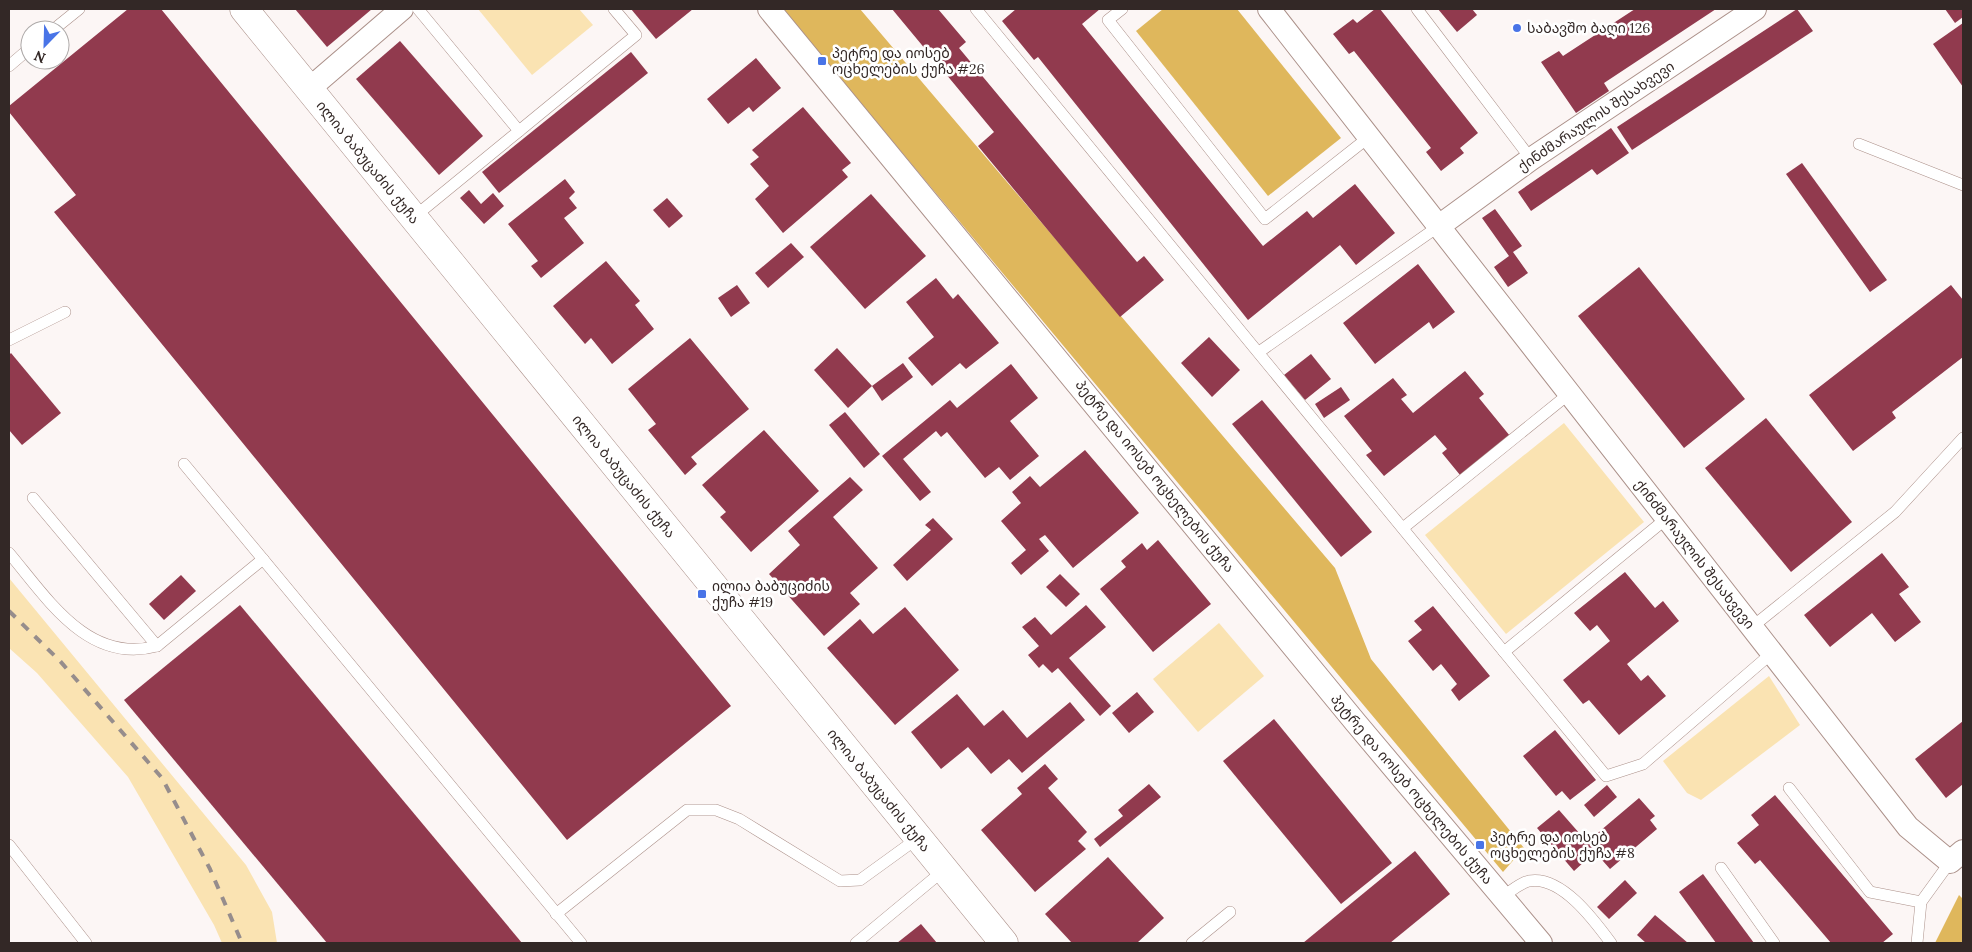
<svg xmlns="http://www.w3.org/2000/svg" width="1972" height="952" viewBox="0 0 1972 952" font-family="Lora,'Noto Sans Georgian',serif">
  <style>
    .green { fill: #fae3b2 }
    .forest { fill: #dfb75c }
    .building { fill: #913a4e }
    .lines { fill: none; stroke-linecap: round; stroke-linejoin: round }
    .lane-casing { stroke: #ac918a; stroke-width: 12 }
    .street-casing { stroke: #ac918a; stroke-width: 24 }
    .secondary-casing { stroke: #ac918a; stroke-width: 29 }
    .lane { stroke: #fff; stroke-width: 11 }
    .street { stroke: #fff; stroke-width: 22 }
    .secondary { stroke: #fff; stroke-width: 28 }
    .rail { stroke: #968d8c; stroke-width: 4; stroke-dasharray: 9 9; stroke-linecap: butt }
    .poi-dot { fill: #4974e7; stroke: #fff; stroke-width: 2 }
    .labels { text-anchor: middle; stroke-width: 5; stroke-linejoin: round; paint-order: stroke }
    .poi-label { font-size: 14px; fill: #332826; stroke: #fff; text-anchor: start }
    .street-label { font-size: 14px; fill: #332826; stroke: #fff }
  </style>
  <rect width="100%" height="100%" fill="#fcf6f5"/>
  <g class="green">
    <path d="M478 9H579L593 25 532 75Z"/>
    <path d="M1564 423 1644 522 1506 634 1425 535Z"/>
    <path d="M9 578 246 865 272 912 277 943H222L214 925 128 777 37 673 9 648Z"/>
    <path d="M1219 623 1264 676 1198 732 1153 679Z"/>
    <path d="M1769 676 1800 725 1701 800 1687 793 1663 761Z"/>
  </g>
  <g class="forest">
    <path d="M782 9H860L1335 568 1371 659 1524 848 1503 872Z"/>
    <path d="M1163 9H1237L1341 138 1268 196 1136 31Z"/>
    <path d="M1959 895 1963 899V943H1935Z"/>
  </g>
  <g class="building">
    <path d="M128 9H161L731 706 567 840 54 212 76 195 9 112V106Z"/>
    <path d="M295 9H372L327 47Z"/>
    <path d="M631 9H693L656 39Z"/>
    <path d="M892 9H938L966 42 959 48 1137 262 1144 256 1164 280 1120 317 978 146 994 132Z"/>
    <path d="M1016 9H1100L1082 24 1263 246 1307 211 1313 218 1355 184 1395 233 1356 265 1340 245 1248 320 1038 57 1034 60 1002 21Z"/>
    <path d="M1375 9H1380L1478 133 1460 148 1464 153 1441 171 1426 152 1431 148 1354 51 1349 54 1333 34 1353 19 1357 23Z"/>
    <path d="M1438 9H1472L1477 15 1457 32Z"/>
    <path d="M1635 9H1716L1604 83 1609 91 1576 113 1541 62 1559 51 1563 56Z"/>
    <path d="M1797 9 1813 31 1632 150 1617 127Z"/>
    <path d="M1945 9H1963V17L1955 23Z"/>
    <path d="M1963 23V87L1933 44Z"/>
    <path d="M400 41 483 136 439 175 356 79Z"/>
    <path d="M631 52 648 73 499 193 482 172Z"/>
    <path d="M756 58 781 88 753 112 749 107 728 124 707 99Z"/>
    <path d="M803 107 851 163 842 170 848 177 783 233 755 199 769 186 750 164 759 157 752 150Z"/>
    <path d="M1611 128 1629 153 1597 175 1592 169 1531 211 1518 192Z"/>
    <path d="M1802 163 1887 280 1870 292 1786 174Z"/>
    <path d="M565 179 575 192 569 198 577 208 564 218 584 243 541 278 531 266 538 261 508 224Z"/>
    <path d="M469 190 481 204 493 193 504 206 484 224 460 198Z"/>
    <path d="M871 194 926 256 865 309 810 247Z"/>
    <path d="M667 198 683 216 669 228 653 210Z"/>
    <path d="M1495 209 1522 246 1513 252 1528 273 1508 287 1494 267 1509 256 1482 218Z"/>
    <path d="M791 243 804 257 768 288 755 273Z"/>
    <path d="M606 261 640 301 635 305 654 329 612 364 591 338 585 344 553 306Z"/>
    <path d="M1418 264 1455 312 1433 329 1429 322 1375 364 1343 323Z"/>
    <path d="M1639 267 1745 399 1684 448 1578 316Z"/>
    <path d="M936 278 953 299 958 294 999 343 966 369 960 363 932 386 908 358 934 337 906 302Z"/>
    <path d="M737 285 750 303 731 317 718 298Z"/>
    <path d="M1951 285 1963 300V357L1892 412 1896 418 1853 451 1809 395Z"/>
    <path d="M1209 337 1240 370 1212 397 1181 363Z"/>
    <path d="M690 338 749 409 691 457 697 464 685 475 648 430 656 424 628 389Z"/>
    <path d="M837 348 872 386 848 408 814 370Z"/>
    <path d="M11 353 61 413 22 445 9 430V355Z"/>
    <path d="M1311 354 1331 379 1305 400 1284 375Z"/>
    <path d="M903 363 913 377 882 401 872 386Z"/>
    <path d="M1011 364 1038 398 1010 421 1039 456 1010 480 999 467 985 478 947 432 941 437 936 431 903 459 931 492 920 501 882 456 950 400 957 408Z"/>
    <path d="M1465 371 1484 394 1479 398 1510 436 1460 475 1442 453 1447 449 1435 435 1384 476 1366 455 1372 451 1344 416 1393 378 1407 395 1401 399 1413 413Z"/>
    <path d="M1341 387 1350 400 1324 418 1315 404Z"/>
    <path d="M1262 400 1372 532 1341 557 1232 424Z"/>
    <path d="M845 412 880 454 864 468 829 425Z"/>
    <path d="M1766 418 1852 522 1791 572 1705 468Z"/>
    <path d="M764 430 819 491 751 552 720 517 726 512 702 485Z"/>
    <path d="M1085 450 1139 513 1073 568 1045 535 1039 539 1049 551 1021 575 1011 563 1026 550 1001 521 1021 503 1012 492 1030 476 1040 487Z"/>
    <path d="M850 477 863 490 833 517 878 568 850 593 860 604 824 636 769 574 800 545 788 531Z"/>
    <path d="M933 518 953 539 907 581 893 565 931 530 925 525Z"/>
    <path d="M1158 540 1211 604 1153 652 1100 589 1126 567 1121 561 1142 543 1147 550Z"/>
    <path d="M1882 553 1909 587 1899 594 1921 622 1895 642 1872 613 1830 647 1804 615Z"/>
    <path d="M1625 572 1655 608 1663 601 1679 621 1627 664 1641 681 1648 675 1666 696 1619 735 1589 700 1583 704 1563 680 1610 641 1597 625 1590 631 1574 613Z"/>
    <path d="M1060 574 1080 594 1066 607 1046 587Z"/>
    <path d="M181 575 196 591 164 620 149 604Z"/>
    <path d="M240 605 522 943H327L124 700Z"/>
    <path d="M1086 605 1106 627 1069 658 1111 706 1100 716 1058 668 1052 673 1043 664 1039 668 1028 655 1039 646 1022 627 1035 617 1051 635Z"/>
    <path d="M1433 606 1490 676 1459 701 1451 690 1457 684 1441 664 1433 671 1408 641 1422 630 1414 621Z"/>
    <path d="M905 607 959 670 895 725 827 648 860 619 873 634Z"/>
    <path d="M1137 692 1154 712 1129 733 1112 713Z"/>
    <path d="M957 694 984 726 1003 710 1027 738 1070 702 1085 720 1022 773 1009 759 991 774 968 747 941 769 911 732Z"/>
    <path d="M1274 719 1392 863 1341 904 1223 761Z"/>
    <path d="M1963 721V784L1946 798 1915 759Z"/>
    <path d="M1555 730 1596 780 1570 800 1562 791 1556 796 1523 756Z"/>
    <path d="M1045 764 1058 779 1048 788 1087 832 1078 841 1086 849 1035 892 981 830 1022 794 1017 788Z"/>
    <path d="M1149 784 1161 797 1100 847 1094 839 1123 816 1118 810Z"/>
    <path d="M1607 785 1617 797 1594 817 1584 805Z"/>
    <path d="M1775 795 1893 934 1882 943H1831L1760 860 1755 864 1737 843 1759 825 1751 815Z"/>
    <path d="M1639 798 1655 816 1650 820 1657 829 1610 869 1595 852 1574 871 1537 828 1559 810 1587 842Z"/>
    <path d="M1415 851 1450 894 1390 943H1303Z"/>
    <path d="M1108 857 1164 918 1137 943H1072L1045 914Z"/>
    <path d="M1703 874 1754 943H1716L1679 892Z"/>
    <path d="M1625 880 1637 893 1609 919 1597 907Z"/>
    <path d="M1655 915 1688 943H1646L1637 935Z"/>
    <path d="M921 924 937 943H897Z"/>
  </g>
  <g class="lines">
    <defs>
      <g id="lane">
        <path d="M976 9 1606 776 1643 764 1772 653"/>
        <path d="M1122 9 1108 20 1265 219 1369 137"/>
        <path d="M1417 9 1531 159"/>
        <path d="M53 30 79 9"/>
        <path d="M9 66 30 48"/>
        <path d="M519 131 636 35 614 9"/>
        <path d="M1859 144 1963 185"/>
        <path d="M414 217 519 131 418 9"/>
        <path d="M9 340 65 312"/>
        <path d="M1259 352 1439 226"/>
        <path d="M184 464 581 943"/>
        <path d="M33 498 157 646"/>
        <path d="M1403 528 1570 393"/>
        <path d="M9 553C47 598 88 665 157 646L263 559"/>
        <path d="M1752 627 1895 512 1963 438"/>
        <path d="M1504 652 1667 518"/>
        <path d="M1789 788 1870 892 1921 902"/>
        <path d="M9 845 86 943"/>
        <path d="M1721 868 1774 943"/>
        <path d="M1502 897C1510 892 1520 883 1529 881 1561 875 1594 920 1611 943"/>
        <path d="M556 914 687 810H716L739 819 840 881 860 880 918 838"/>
        <path d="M856 943 944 870"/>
        <path d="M1192 943 1230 912"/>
        <path d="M1917 943 1921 902 1950 862"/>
      </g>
      <g id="street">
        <path d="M769 9 1356 723 1541 943"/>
        <path d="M1269 9 1908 827 1950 862 1963 851"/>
        <path d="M309 89 402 9"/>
        <path d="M1439 226 1531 159 1755 9"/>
      </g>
      <path id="secondary" d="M244 9 1004 943"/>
    </defs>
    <use href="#lane" class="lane-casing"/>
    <use href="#street" class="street-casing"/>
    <use href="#secondary" class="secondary-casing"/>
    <use href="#lane" class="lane"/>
    <use href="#street" class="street"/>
    <use href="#secondary" class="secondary"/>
    <path class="rail" d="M9 611 60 661 162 778 210 869 242 943"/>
  </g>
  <g class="poi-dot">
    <circle cx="1517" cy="28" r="5"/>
    <rect x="817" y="56" width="10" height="10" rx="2.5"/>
    <rect x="697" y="589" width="10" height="10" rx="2.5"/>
    <rect x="1475" y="840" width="10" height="10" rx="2.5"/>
  </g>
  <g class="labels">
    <g class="poi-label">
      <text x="1527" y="33">საბავშო ბაღი 126</text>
      <text x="832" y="58">პეტრე და იოსებ<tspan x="832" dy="16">ოცხელების ქუჩა #26</tspan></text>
      <text x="712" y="591">ილია ბაბუციძის<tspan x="712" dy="16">ქუჩა #19</tspan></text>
      <text x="1490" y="842">პეტრე და იოსებ<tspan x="1490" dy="16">ოცხელების ქუჩა #8</tspan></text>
    </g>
    <g class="street-label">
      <text transform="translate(1596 116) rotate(-34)" y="5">ქინძმარაულის შესახვევი</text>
      <text transform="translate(368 162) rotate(51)" y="5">ილია ბაბუცაძის ქუჩა</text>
      <text transform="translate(624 476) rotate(51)" y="5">ილია ბაბუცაძის ქუჩა</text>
      <text transform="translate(1155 476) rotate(51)" y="5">პეტრე და იოსებ ოცხელების ქუჩა</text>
      <text transform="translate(1695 554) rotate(52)" y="5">ქინძმარაულის შესახვევი</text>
      <text transform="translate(1412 789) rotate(50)" y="5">პეტრე და იოსებ ოცხელების ქუჩა</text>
      <text transform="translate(879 790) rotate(51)" y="5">ილია ბაბუცაძის ქუჩა</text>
    </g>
  </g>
  <rect width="1972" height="952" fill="none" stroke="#332826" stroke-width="20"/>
  <g transform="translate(45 45) rotate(203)"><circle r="24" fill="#ffffff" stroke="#ada9a8"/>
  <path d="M0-4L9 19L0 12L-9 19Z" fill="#4974e7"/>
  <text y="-8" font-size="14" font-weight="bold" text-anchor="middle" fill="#332826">N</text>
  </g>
</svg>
